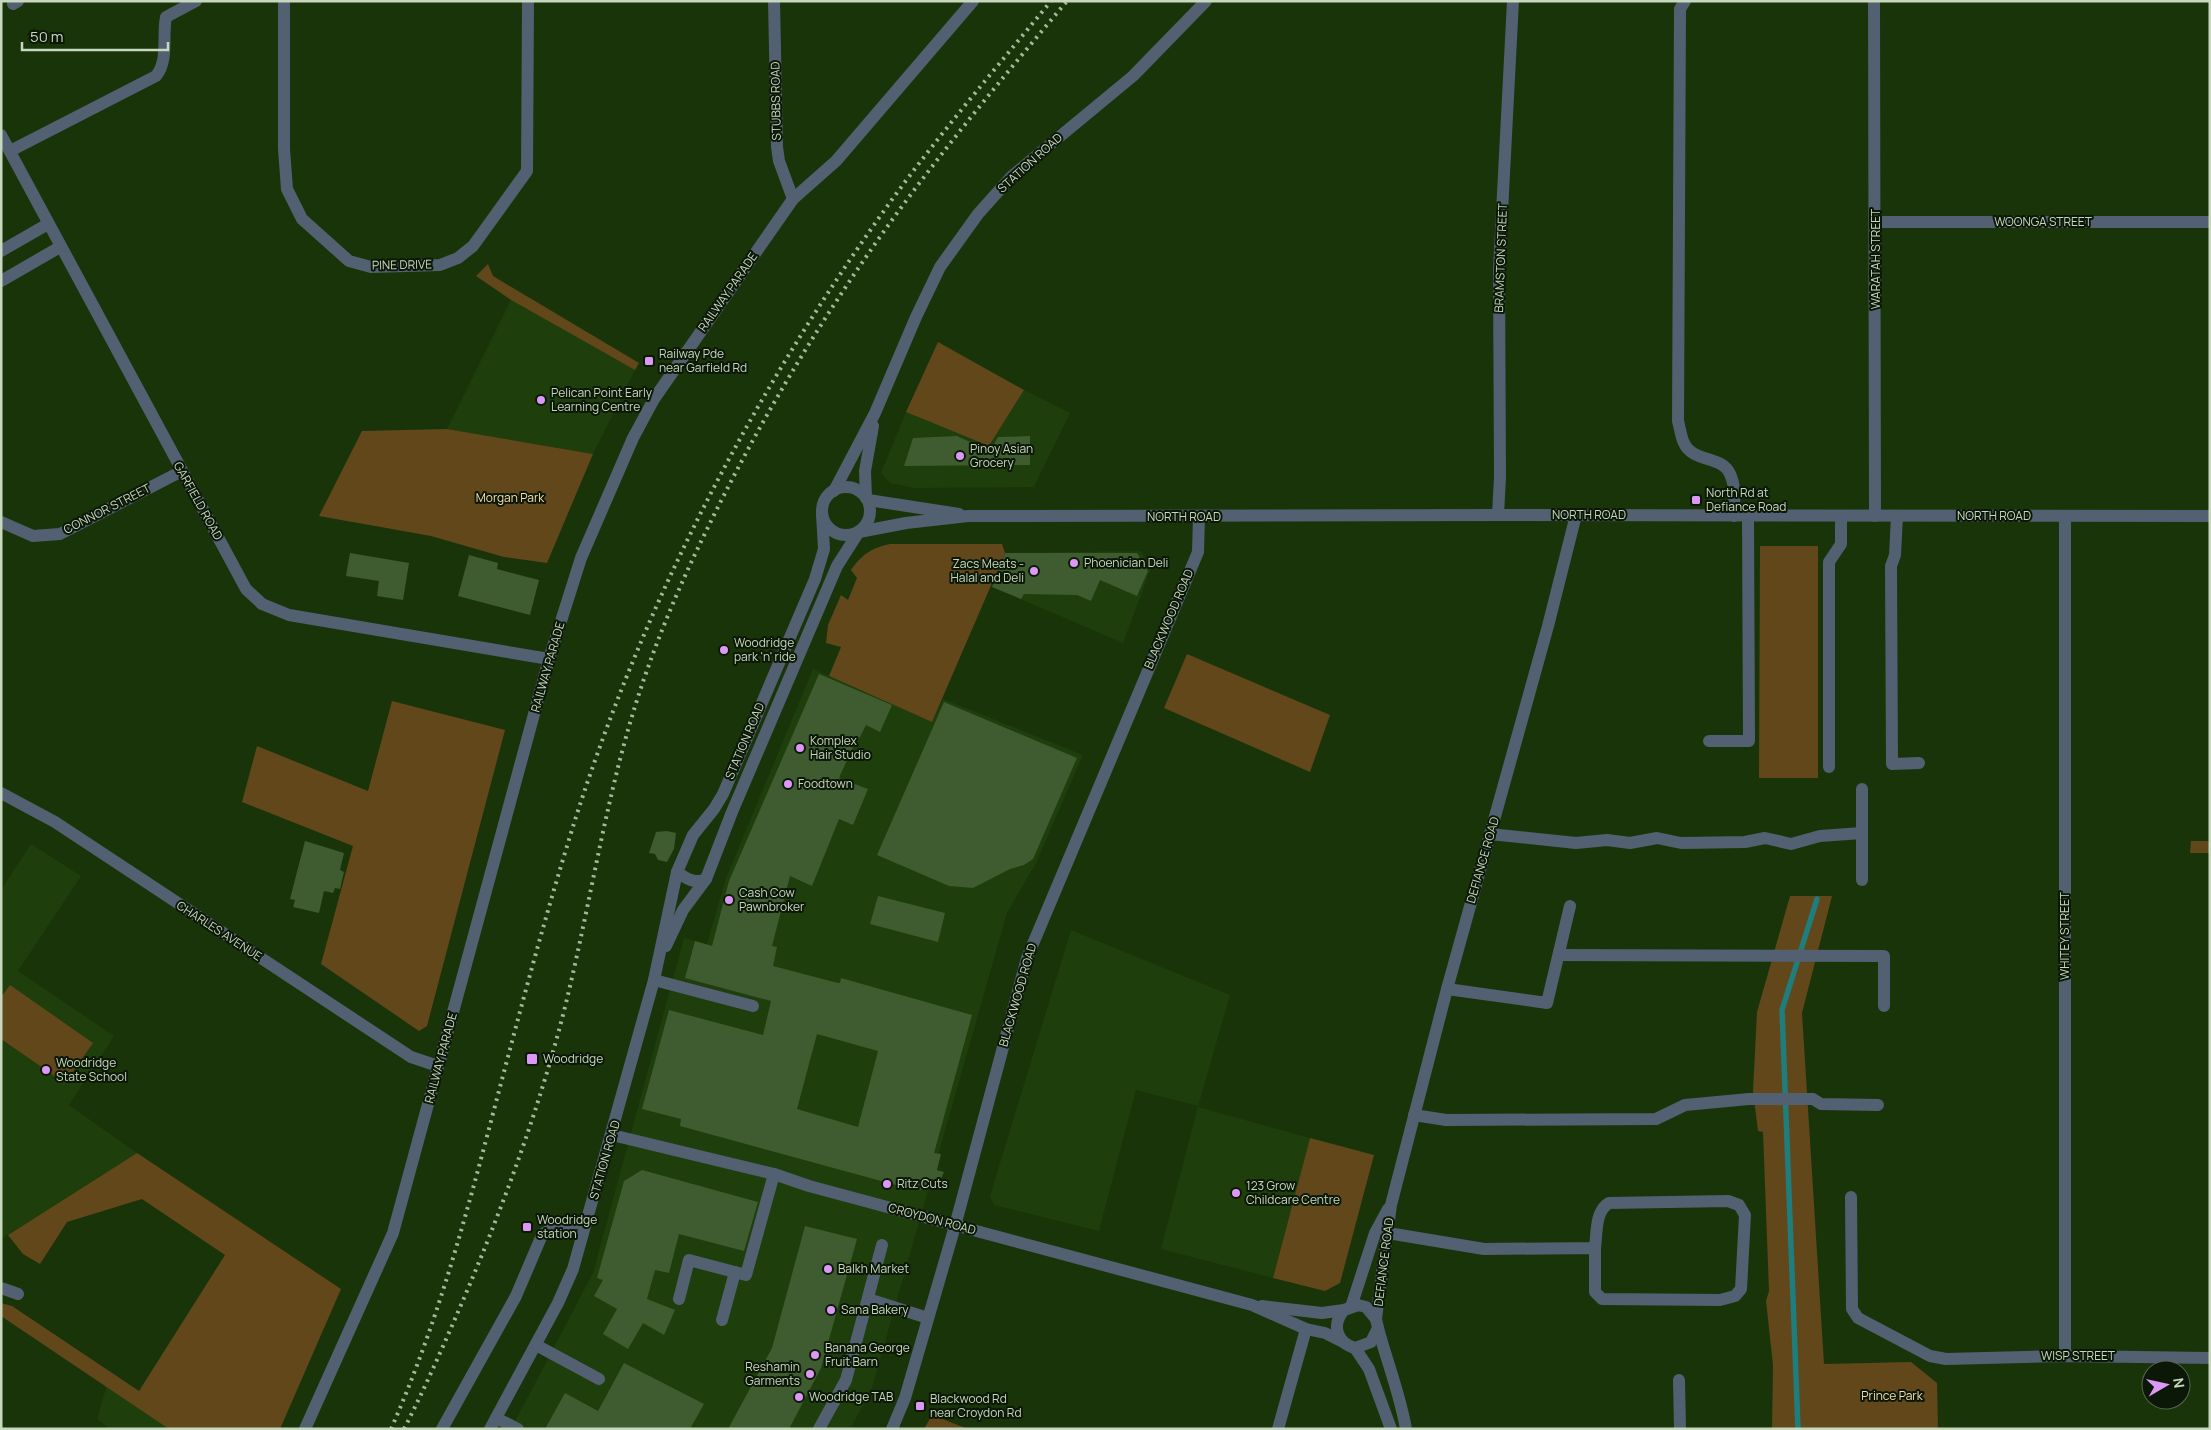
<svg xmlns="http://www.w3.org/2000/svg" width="2211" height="1430" viewBox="0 0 2211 1430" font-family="Manrope,sans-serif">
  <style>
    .built { fill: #1e3e0b }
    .green { fill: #62471b }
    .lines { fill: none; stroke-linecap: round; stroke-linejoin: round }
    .stream { stroke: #1f7d7e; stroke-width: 5.5 }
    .building { fill: #3e5c30; fill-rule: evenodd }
    .minor { stroke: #526072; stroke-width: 12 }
    .rail { stroke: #a5b89c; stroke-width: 4; stroke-dasharray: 2.5 5; stroke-linecap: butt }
    .poi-dot { fill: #db99f5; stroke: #0c1807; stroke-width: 2 }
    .labels { text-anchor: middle; stroke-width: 4; stroke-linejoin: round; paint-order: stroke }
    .street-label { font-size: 12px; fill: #c7d8bf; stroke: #0c1807 }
    .poi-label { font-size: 12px; fill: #c7d8bf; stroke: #0c1807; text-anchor: start }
    .park-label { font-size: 12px; fill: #fcddb0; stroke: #0c1807 }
  </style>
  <rect width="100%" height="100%" fill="#193409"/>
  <g class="built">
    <path d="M511 300 635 370 593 454 447 429Z"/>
    <path d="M1024 390 1070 413 1034 487 915 488 890 483 881 473 906 412 989 446Z"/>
    <path d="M1141 551 1151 568 1123 643 992 587 1005 553Z"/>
    <path d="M813 669 932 722 943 699 1083 755 1036 863 1007 913 871 1391 850 1429H511L593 1273 684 938 707 944 726 878Z"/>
    <path d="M31 844 81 876 18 971 114 1036 69 1105 137 1153 1 1239V890Z"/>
    <path d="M1071 930 1230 995 1198 1107 1310 1138 1273 1278 1161 1249 1198 1106 1136 1090 1099 1231 994 1205 990 1196Z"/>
    <path d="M107 1385 169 1429H110L97 1419Z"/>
  </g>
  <g class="green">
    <path d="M488 264 493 276 639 363 635 370 511 300 476 276Z"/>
    <path d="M938 342 1024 390 989 446 906 412Z"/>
    <path d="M447 429 593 454 547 563 504 557 431 536 319 516 362 431Z"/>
    <path d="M890 544H1002L1005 553 932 722 829 676 841 647 826 643 828 625 841 595 848 600 857 578 851 570C862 554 872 548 890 544Z"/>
    <path d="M1760 546H1818V778H1759Z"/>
    <path d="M1187 654 1330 715 1310 772 1164 708Z"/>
    <path d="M392 701 505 730 427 1026 419 1031 321 964 353 846 242 802 257 746 368 791Z"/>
    <path d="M2191 841H2210V853H2190Z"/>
    <path d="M1790 896H1832L1802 1013 1824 1364 1911 1362 1937 1383 1938 1429H1772L1773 1365 1766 1301 1769 1291 1763 1132 1758 1131 1753 1091 1757 1012Z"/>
    <path d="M10 985 93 1043 65 1083 1 1039V997Z"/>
    <path d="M1310 1138 1374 1155 1340 1283 1325 1291 1273 1278Z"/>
    <path d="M137 1153 341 1289 280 1429H169L1 1316V1303L12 1306 139 1391 225 1255 142 1199 67 1222 40 1264 23 1254 8 1235Z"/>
    <path d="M932 1415 968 1429H924Z"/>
  </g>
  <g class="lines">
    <path class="stream" d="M1798 1429 1782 1010 1817 899"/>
  </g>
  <g class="building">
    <path d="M957 436 990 451 998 437 1030 436V465L904 466 913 438Z"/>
    <path d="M350 553 409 563 403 600 377 596 379 581 346 576Z"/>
    <path d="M1005 553H1137L1148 571 1137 596 1100 580 1091 601 1077 595 1024 594 1021 599 992 587Z"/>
    <path d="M469 555 498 563 497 569 539 580 530 615 458 596Z"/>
    <path d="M819 674 892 705 880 732 866 725 859 739 857 738 839 778 868 789 853 825 839 819 812 886 790 876 772 946 777 947 773 966 838 983H840L841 978 972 1015 934 1153 941 1154 937 1170 944 1172 939 1183 928 1189 914 1190 680 1126 681 1119 642 1109 669 1010 763 1035 771 1001 685 978 695 941 712 946 729 881ZM817 1034 878 1051 858 1127 797 1109Z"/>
    <path d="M944 702 1077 758 1033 859 1024 865 1010 869 973 888 949 886 877 855Z"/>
    <path d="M667 831 676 833 674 849 667 862 658 860 655 854 649 853 656 832Z"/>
    <path d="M305 841 344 853 340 870 344 872 340 889 335 888 333 893 324 891 319 913 293 907 295 900 290 899Z"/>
    <path d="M878 896 945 913 938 942 870 924Z"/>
    <path d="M642 1170 758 1202 744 1251 679 1234 669 1273 655 1270 647 1299 675 1310 664 1335 643 1323 628 1349 603 1334 617 1309 594 1296 603 1280 597 1278 624 1181Z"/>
    <path d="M805 1226 857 1239 821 1368 789 1429H728L772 1348Z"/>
    <path d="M624 1363 704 1404 690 1429H545L565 1393 598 1411Z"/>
  </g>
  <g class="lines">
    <g class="minor">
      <path d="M284 1V149L287 189 302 219 349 261 371 267 440 265 458 258 473 246 527 171 528 1"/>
      <path d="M774 1 777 147 779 161 793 199"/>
      <path d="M1685 1 1680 9 1678 421C1680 428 1681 437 1684 443 1693 463 1722 455 1730 474 1736 486 1734 502 1734 516"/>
      <path d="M1874 1 1875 516"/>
      <path d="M13 4 18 1"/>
      <path d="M1 135 246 589 262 604 289 615 549 659"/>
      <path d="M10 151 156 76C169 60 162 36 166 17L196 1"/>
      <path d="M1876 222H2210"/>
      <path d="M1 251 48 224"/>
      <path d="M1 281 60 247"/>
      <circle cx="846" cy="511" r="24"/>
      <path d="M834 491 875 413 916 317 940 267 978 214 1012 176 1133 76 1206 1"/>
      <path d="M866 498 865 471 873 426"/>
      <path d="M868 500 959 514"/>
      <path d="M1498 515 1500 477 1499 270 1513 1"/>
      <path d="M1897 516 1895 555 1891 566 1892 764 1919 763"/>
      <path d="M1 522 33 536 60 534 182 471"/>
      <path d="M859 532 906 523 968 516 1498 515 2210 516"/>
      <path d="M1709 741H1749L1748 516"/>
      <path d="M1829 767V562L1841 544V516"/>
      <path d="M1 793 55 822 411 1057 438 1066"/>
      <path d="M1490 834 1576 843 1607 840 1630 843 1657 838 1681 843 1745 842 1765 838 1791 844 1820 836 1862 833"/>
      <path d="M677 872C687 879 694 884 706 879"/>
      <path d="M1862 880V789"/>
      <path d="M666 946 683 910 706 879 732 812 837 566 858 533"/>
      <path d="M1559 955 1884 956V1006"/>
      <path d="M654 980 753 1006"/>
      <path d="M1447 989 1547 1003 1570 906"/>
      <path d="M1414 1115 1446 1120 1656 1119 1685 1105 1749 1099H1813L1821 1104 1878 1105"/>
      <path d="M612 1135 774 1174 809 1186 1252 1305 1306 1329 1325 1333 1343 1342"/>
      <path d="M1851 1197 1852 1309 1858 1318 1930 1356 1946 1359 2065 1356 2210 1358"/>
      <path d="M1388 1233 1484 1249 1595 1248V1292L1602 1299 1720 1300 1735 1296 1741 1289 1745 1215 1739 1205 1728 1201 1609 1203C1595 1211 1597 1233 1595 1248"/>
      <path d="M1 1288 18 1294"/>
      <path d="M679 1299 689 1260 746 1275 774 1174"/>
      <path d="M868 1299 928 1318"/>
      <path d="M1262 1306 1322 1313 1344 1310 1358 1305 1366 1307 1376 1319 1378 1328 1371 1342 1355 1348C1337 1343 1331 1325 1344 1310"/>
      <path d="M1351 1307 1375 1233 1388 1209"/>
      <path d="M1376 1319 1391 1205 1447 989 1548 626 1576 515"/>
      <path d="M722 1320 735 1272"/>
      <path d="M1378 1328C1387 1362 1400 1394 1406 1429"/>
      <path d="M536 1345 599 1379"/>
      <path d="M1355 1348 1369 1369 1391 1429"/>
      <path d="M2065 1356V516"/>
      <path d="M1679 1380 1680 1429"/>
      <path d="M496 1418 518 1429"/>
      <path d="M305 1429 393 1233 549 659 581 558 633 438 654 399 793 199 836 161 973 1"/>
      <path d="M442 1429 516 1296 542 1235 556 1225 587 1222"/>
      <path d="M490 1429 558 1303 573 1269 654 980 677 872 693 835 714 809 723 794 815 579 824 549 822 514"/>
      <path d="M819 1429 846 1380 882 1245"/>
      <path d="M892 1429 905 1398 955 1226 1027 958 1198 552 1199 517"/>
      <path d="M1278 1429 1306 1329"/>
    </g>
    <g class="rail">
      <path d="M391 1429C435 1329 462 1231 490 1125 517 1022 544 919 576 817 647 595 755 390 891 201 941 132 997 67 1051 1"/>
      <path d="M404 1429C426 1386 445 1342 464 1298 504 1204 539 1109 564 1011 592 899 607 785 645 676 664 621 688 567 714 515 764 414 822 318 887 227 943 149 1005 75 1067 1"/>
    </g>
  </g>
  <g class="poi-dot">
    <rect x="644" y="356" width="10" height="10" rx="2.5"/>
    <circle cx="541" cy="400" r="5"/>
    <circle cx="960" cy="456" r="5"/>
    <rect x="1691" y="495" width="10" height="10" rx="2.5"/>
    <circle cx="1074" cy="563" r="5"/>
    <circle cx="1034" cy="571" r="5"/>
    <circle cx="724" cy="650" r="5"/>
    <circle cx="800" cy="748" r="5"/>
    <circle cx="788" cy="784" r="5"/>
    <circle cx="729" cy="900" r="5"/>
    <rect x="526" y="1053" width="12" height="12" rx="2.5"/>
    <circle cx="46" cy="1070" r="5"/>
    <circle cx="887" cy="1184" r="5"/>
    <circle cx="1236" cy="1193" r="5"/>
    <rect x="522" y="1222" width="10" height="10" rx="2.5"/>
    <circle cx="828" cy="1269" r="5"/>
    <circle cx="831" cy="1310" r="5"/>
    <circle cx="815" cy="1355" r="5"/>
    <circle cx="810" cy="1374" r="5"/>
    <circle cx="799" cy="1397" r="5"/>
    <rect x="915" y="1401" width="10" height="10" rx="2.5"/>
  </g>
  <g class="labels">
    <g class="street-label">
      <text transform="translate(776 101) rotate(-91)" y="4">STUBBS ROAD</text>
      <text transform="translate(1030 163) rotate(-42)" y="4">STATION ROAD</text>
      <text x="2043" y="226">WOONGA STREET</text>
      <text transform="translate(1501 258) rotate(-88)" y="4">BRAMSTON STREET</text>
      <text transform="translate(1876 259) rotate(-90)" y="4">WARATAH STREET</text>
      <text transform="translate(402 265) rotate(-1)" y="4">PINE DRIVE</text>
      <text transform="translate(728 292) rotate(-55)" y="4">RAILWAY PARADE</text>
      <text transform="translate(198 501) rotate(61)" y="4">GARFIELD ROAD</text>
      <text transform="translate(107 509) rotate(-27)" y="4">CONNOR STREET</text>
      <text x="1589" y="519">NORTH ROAD</text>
      <text x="1994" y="520">NORTH ROAD</text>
      <text x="1184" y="521">NORTH ROAD</text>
      <text transform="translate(1169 619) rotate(-67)" y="4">BLACKWOOD ROAD</text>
      <text transform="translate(548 667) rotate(-74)" y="4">RAILWAY PARADE</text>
      <text transform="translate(745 741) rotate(-67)" y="4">STATION ROAD</text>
      <text transform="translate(1483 860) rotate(-74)" y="4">DEFIANCE ROAD</text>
      <text transform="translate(219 931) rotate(33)" y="4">CHARLES AVENUE</text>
      <text transform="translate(2065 936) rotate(-90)" y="4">WHITEY STREET</text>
      <text transform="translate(1018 995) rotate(-74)" y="4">BLACKWOOD ROAD</text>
      <text transform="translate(441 1058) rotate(-75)" y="4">RAILWAY PARADE</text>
      <text transform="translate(605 1160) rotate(-74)" y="4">STATION ROAD</text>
      <text transform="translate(932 1219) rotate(15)" y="4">CROYDON ROAD</text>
      <text transform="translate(1384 1262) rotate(-83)" y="4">DEFIANCE ROAD</text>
      <text x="2078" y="1360">WISP STREET</text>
    </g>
    <g class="poi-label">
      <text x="659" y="358">Railway Pde<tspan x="659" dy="14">near Garfield Rd</tspan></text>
      <text x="551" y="397">Pelican Point Early<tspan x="551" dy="14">Learning Centre</tspan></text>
      <text x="970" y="453">Pinoy Asian<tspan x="970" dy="14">Grocery</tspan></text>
      <text x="1706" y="497">North Rd at<tspan x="1706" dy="14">Defiance Road</tspan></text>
      <text x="1084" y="567">Phoenician Deli</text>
      <text x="1024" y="568" text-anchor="end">Zacs Meats -<tspan x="1024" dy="14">Halal and Deli</tspan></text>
      <text x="734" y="647">Woodridge<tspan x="734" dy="14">park 'n' ride</tspan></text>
      <text x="810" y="745">Komplex<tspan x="810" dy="14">Hair Studio</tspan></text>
      <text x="798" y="788">Foodtown</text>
      <text x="739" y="897">Cash Cow<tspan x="739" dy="14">Pawnbroker</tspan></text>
      <text x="543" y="1063">Woodridge</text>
      <text x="56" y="1067">Woodridge<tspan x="56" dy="14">State School</tspan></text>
      <text x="897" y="1188">Ritz Cuts</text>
      <text x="1246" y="1190">123 Grow<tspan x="1246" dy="14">Childcare Centre</tspan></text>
      <text x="537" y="1224">Woodridge<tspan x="537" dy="14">station</tspan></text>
      <text x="838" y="1273">Balkh Market</text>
      <text x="841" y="1314">Sana Bakery</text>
      <text x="825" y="1352">Banana George<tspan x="825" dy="14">Fruit Barn</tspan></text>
      <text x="800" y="1371" text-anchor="end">Reshamin<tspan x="800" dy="14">Garments</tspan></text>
      <text x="809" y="1401">Woodridge TAB</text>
      <text x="930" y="1403">Blackwood Rd<tspan x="930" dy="14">near Croydon Rd</tspan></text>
    </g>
    <g class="park-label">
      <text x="510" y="502">Morgan Park</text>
      <text x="1892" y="1400">Prince Park</text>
    </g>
  </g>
  <rect width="2211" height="1430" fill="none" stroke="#c7d8bf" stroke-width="5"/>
  <g transform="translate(2166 1385) rotate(81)"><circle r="24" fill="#0c1807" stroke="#576551"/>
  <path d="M0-4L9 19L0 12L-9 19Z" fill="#db99f5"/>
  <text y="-8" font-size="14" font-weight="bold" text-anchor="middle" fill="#c7d8bf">N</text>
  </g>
  <path d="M22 42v8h146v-8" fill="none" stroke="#c7d8bf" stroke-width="2.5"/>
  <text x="30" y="42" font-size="15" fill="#c7d8bf" stroke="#0c1807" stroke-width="4" paint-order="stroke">50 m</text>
</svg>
